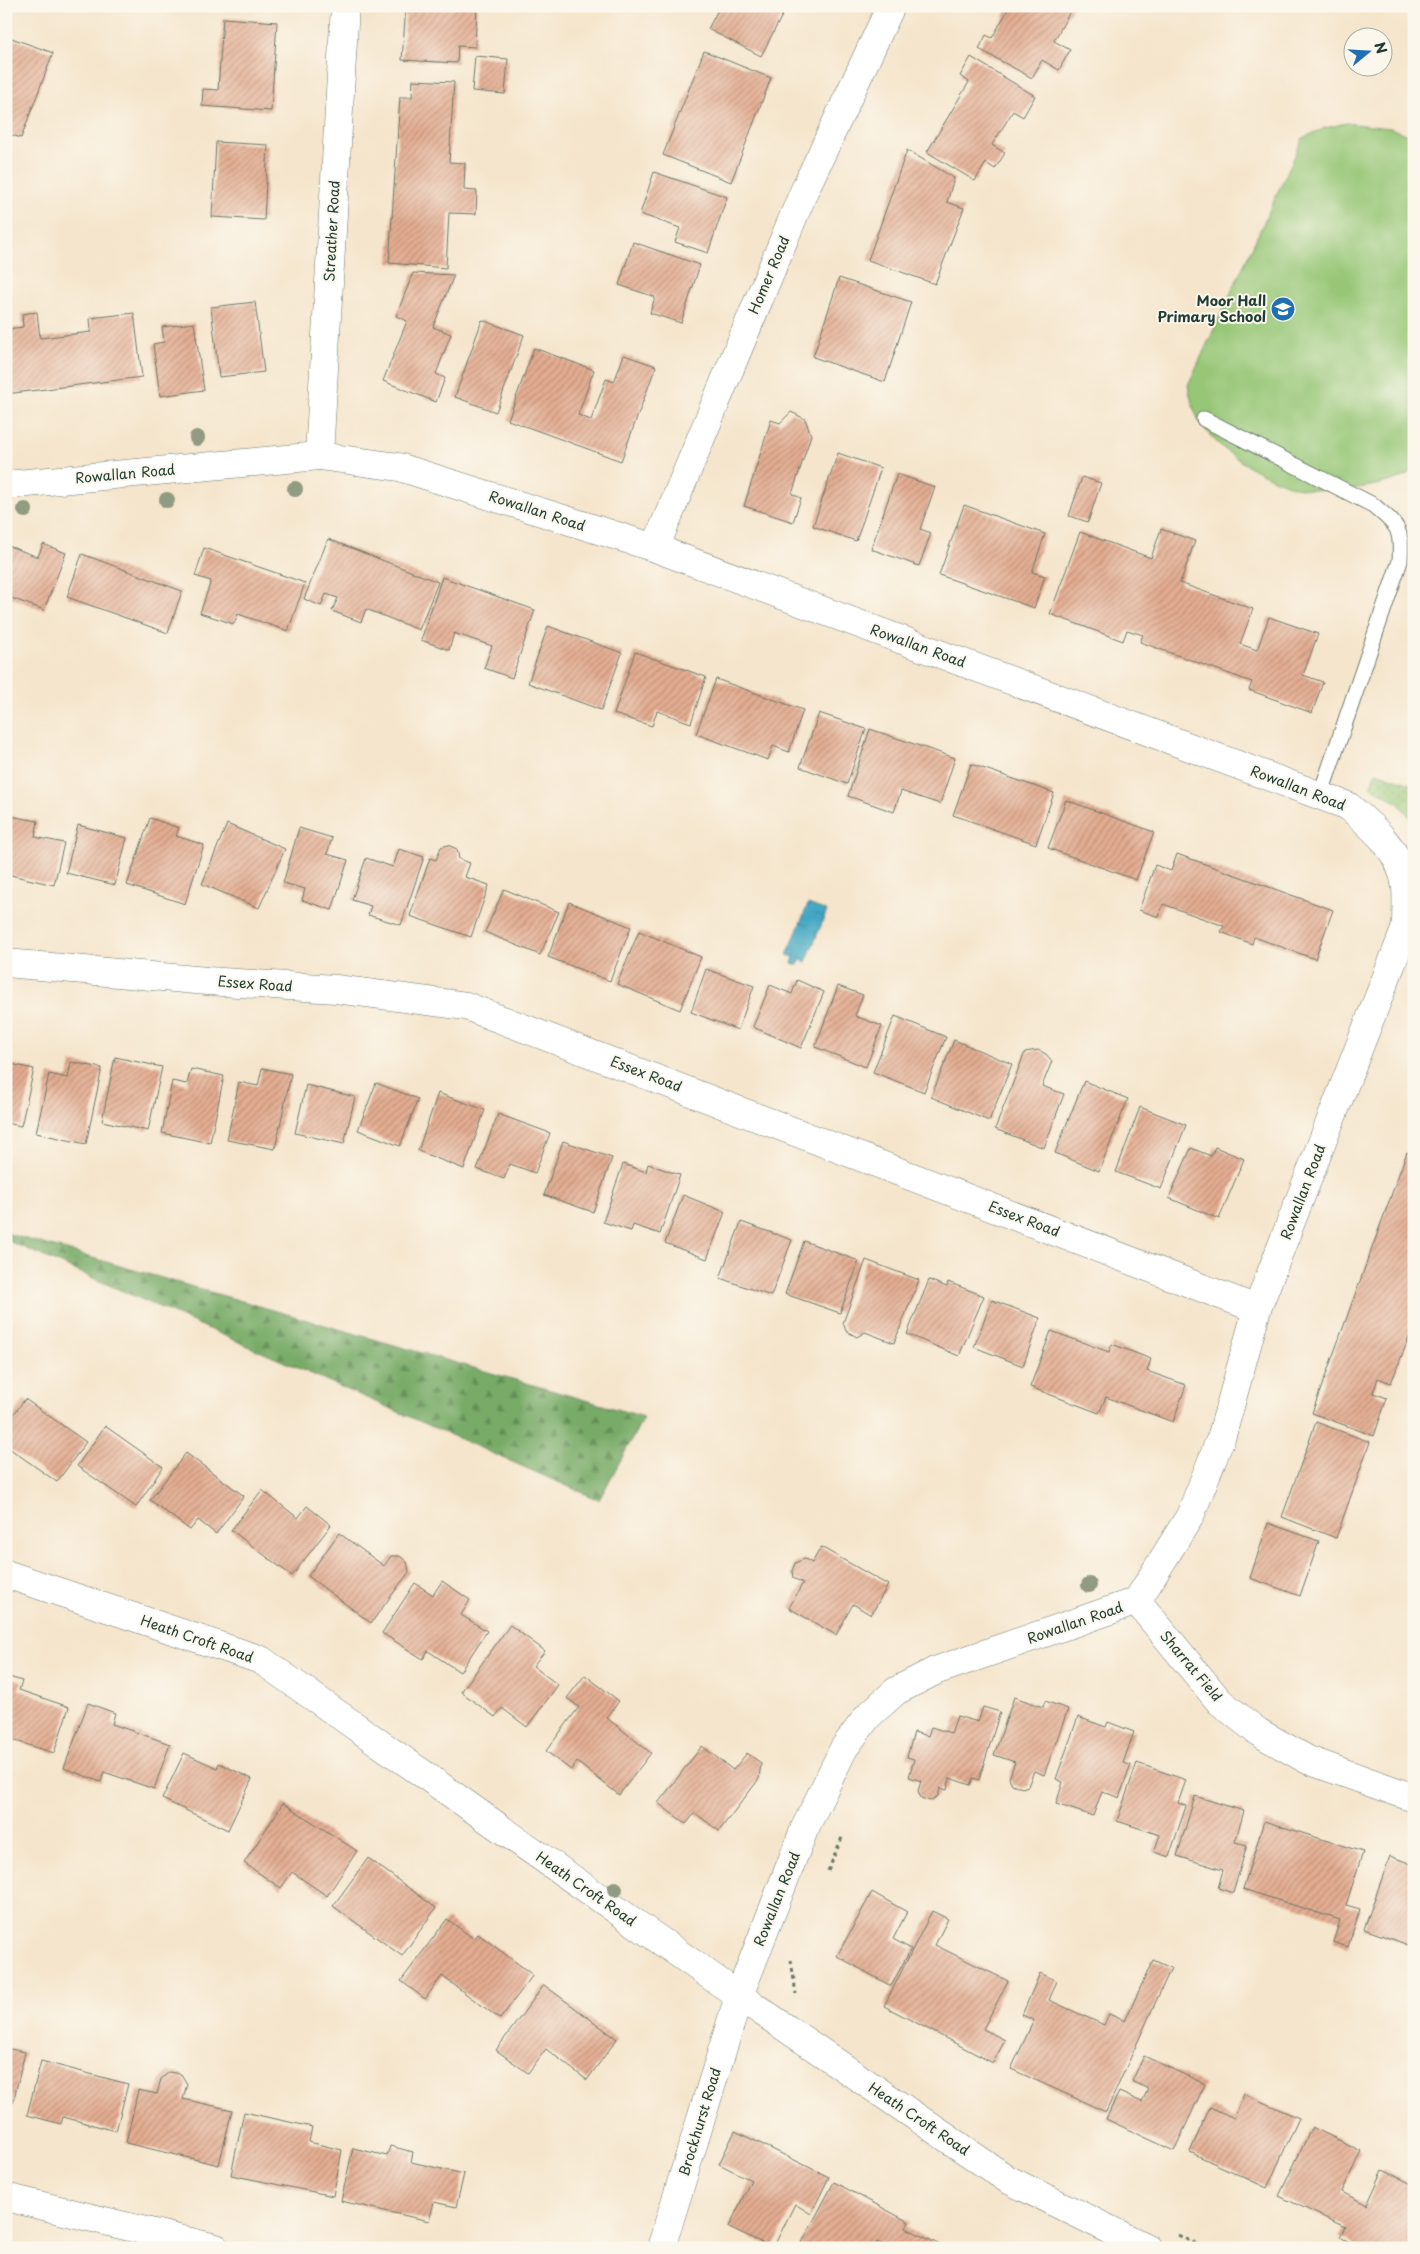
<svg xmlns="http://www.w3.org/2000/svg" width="1420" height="2254" viewBox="0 0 1420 2254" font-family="'Playpen Sans',sans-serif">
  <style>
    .grass { fill: url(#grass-dots); stroke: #5a8255 }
    .forest { fill: url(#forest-firs); stroke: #4c744e }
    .park { fill: #96c676; stroke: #5a8255 }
    .water { fill: url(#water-ripples); stroke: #31727c }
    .building { fill: url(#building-hatch) }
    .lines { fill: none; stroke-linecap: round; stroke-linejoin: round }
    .service-casing { stroke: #6a7869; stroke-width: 17 }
    .minor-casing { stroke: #6a7869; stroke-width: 29 }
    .path { stroke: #6a7869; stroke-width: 3; stroke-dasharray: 4 4; stroke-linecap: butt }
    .service { stroke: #fff; stroke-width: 15 }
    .minor { stroke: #fff; stroke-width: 28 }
    .tree { fill: #909b81 }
    .labels { text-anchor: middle; stroke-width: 4; stroke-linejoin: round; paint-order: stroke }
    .street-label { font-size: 14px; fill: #1f3d34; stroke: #fbf7ec }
    .poi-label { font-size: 14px; font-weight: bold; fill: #1f3d34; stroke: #fbf7ec; text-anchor: end }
  </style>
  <defs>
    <pattern id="grass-dots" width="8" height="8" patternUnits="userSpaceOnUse" patternTransform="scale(1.25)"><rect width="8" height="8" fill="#96c676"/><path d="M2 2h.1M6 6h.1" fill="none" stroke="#7aa262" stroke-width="1.8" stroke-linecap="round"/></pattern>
    <pattern id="forest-firs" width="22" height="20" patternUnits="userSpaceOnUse" patternTransform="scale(1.25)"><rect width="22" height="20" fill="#78ab67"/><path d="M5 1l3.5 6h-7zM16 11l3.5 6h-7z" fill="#628c56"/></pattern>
    <pattern id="water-ripples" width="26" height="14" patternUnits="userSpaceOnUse" patternTransform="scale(1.25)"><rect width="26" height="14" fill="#43a7c3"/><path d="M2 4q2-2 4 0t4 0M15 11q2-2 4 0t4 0" fill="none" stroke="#37899f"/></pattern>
    <pattern id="building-hatch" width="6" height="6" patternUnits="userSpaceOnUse" patternTransform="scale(1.25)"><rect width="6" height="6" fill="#e4ad92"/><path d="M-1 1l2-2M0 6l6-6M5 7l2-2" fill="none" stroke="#b88e78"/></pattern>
  </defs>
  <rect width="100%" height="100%" fill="#fbf7ec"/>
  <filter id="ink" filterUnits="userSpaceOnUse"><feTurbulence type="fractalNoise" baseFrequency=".02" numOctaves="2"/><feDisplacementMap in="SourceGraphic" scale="10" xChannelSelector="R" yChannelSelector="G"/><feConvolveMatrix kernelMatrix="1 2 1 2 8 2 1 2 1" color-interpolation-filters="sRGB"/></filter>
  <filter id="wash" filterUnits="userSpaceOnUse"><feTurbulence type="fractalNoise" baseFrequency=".0096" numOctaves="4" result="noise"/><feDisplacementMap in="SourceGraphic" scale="20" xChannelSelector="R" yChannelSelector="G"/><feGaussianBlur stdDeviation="1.12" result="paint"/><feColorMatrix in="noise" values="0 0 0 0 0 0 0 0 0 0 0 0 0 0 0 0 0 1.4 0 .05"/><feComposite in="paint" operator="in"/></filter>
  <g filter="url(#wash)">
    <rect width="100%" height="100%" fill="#f5e5cc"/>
    <path class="grass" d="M1376 772 1414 785V822L1398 803 1370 786Z"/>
    <path class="forest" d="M6 1233 644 1417 599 1500 6 1240Z"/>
    <path class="park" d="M1346 123 1390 128 1414 137V469C1409 473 1404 477 1398 479 1370 489 1317 495 1289 485 1258 474 1224 454 1204 428 1194 415 1191 400 1188 385L1303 138 1325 128Z"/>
    <path class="water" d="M808 904 827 911 806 962 801 960 798 965 792 963 794 957 787 955Z"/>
    <g id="blocks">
      <g class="building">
        <path d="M406 6H477L475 47 458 46 457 63 402 60Z"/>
        <path d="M720 6H787L761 56 708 29Z"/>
        <path d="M1010 6H1073L1054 41 1070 50 1059 70 1042 60 1032 78 979 49 986 35 992 38Z"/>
        <path d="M223 18 277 22 271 111 202 106 203 89 218 90Z"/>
        <path d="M6 36 53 53 21 138 6 133Z"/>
        <path d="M704 51 771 78 731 182 663 155Z"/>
        <path d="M475 56 508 59 505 94 472 91Z"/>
        <path d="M971 57 1035 96 1023 117 1013 111 992 145 1005 153 995 169 986 163 975 181 927 152 969 82 960 76Z"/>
        <path d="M413 80 454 82 449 162 465 163 464 190 477 191 476 214 449 213 446 268 389 263 400 97H412Z"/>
        <path d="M216 142 268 145 264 220 212 217Z"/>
        <path d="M907 150 954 178 947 202 964 208 935 284 868 260Z"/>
        <path d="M654 172 727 197 708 253 675 242 680 228 640 214Z"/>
        <path d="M633 242 700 265 681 323 650 313 655 297 619 285Z"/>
        <path d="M413 273 454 275 433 327 451 334 436 374 445 378 436 402 383 381 407 321 396 316Z"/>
        <path d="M839 278 911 302 885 382 813 357Z"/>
        <path d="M255 302 264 372 219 377 211 307Z"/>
        <path d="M37 312 40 338 91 332 90 318 134 313 142 377 6 394V346H9L7 329 23 327 22 314Z"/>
        <path d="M482 320 524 335 496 412 455 397Z"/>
        <path d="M194 323 204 390 160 396 153 344 164 342 162 327Z"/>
        <path d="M534 348 594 370 578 415 591 420 606 379 614 382 624 355 656 366 621 461 508 420Z"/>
        <path d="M791 412 805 419 811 435 792 494 801 498 793 522 744 506 771 420 780 423Z"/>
        <path d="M838 453 881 468 856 541 813 526Z"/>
        <path d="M897 474 935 487 920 529 931 533 919 566 871 549Z"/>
        <path d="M1082 477 1101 483 1088 522 1069 516Z"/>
        <path d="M964 505 1045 534 1032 572 1045 576 1034 608 939 575Z"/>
        <path d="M1161 529 1195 541 1180 583 1253 609 1240 644 1257 650 1269 617 1318 634 1303 675 1323 682 1312 713 1249 690 1252 682 1140 642 1143 635 1127 630 1123 641 1050 614 1080 532 1151 558Z"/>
        <path d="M328 539 438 582 419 630 366 609 361 622 332 611 338 598 326 594 321 606 304 599Z"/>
        <path d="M43 544 66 553 44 610 6 596V545L38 557Z"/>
        <path d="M204 548 305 583 288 631 238 614 234 624 200 613 211 581 195 576Z"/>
        <path d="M82 554 182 591 168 633 67 597Z"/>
        <path d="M442 577 535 610 512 678 484 668 492 646 454 633 449 650 421 640Z"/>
        <path d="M548 626 622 653 601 710 528 683Z"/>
        <path d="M635 652 706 677 691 723 657 711 652 726 614 714Z"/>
        <path d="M716 679 803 710 789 752 773 746 768 760 696 734Z"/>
        <path d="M819 713 866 729 847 784 800 767Z"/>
        <path d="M870 729 955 758 940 804 901 791 894 812 848 796Z"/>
        <path d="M971 764 1054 793 1036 844 953 815Z"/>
        <path d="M1066 800 1154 832 1136 880 1048 848Z"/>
        <path d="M10 816 38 821 35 837 64 843 54 885 6 874V833Z"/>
        <path d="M150 818 179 828 176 836 204 845 185 904 127 885Z"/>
        <path d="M227 824 285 849 259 908 202 884Z"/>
        <path d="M78 825 127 838 115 885 66 873Z"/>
        <path d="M299 828 332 838 327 854 348 860 332 910 302 900 305 889 283 883Z"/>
        <path d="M448 845 457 849 459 859 470 863 465 877 489 885 471 937 410 916 430 858 436 860 441 847Z"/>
        <path d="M399 849 424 857 401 925 368 915 371 906 352 900 366 858 393 867Z"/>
        <path d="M1177 854 1333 910 1315 959 1254 937 1252 944 1221 932 1224 926 1163 904 1159 917 1139 910 1155 865 1171 871Z"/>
        <path d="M504 889 559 912 540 955 485 932Z"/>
        <path d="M569 902 631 927 610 981 548 957Z"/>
        <path d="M639 931 701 957 680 1010 617 984Z"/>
        <path d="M706 969 754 986 738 1030 691 1012Z"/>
        <path d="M797 980 824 992 801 1048 753 1027 770 985 792 994Z"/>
        <path d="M838 986 863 995 855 1016 882 1026 866 1067 815 1047Z"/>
        <path d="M895 1016 946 1037 924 1092 873 1072Z"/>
        <path d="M954 1040 1012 1064 989 1121 931 1097Z"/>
        <path d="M1038 1050 1046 1054 1052 1061 1042 1086 1064 1094 1044 1148 995 1129 1025 1052Z"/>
        <path d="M115 1057 162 1067 148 1131 102 1121Z"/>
        <path d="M71 1062 102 1068 86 1144 36 1133 49 1074 68 1078Z"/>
        <path d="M6 1063 34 1069 21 1126 6 1123Z"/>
        <path d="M262 1068 291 1074 275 1149 227 1140 239 1082 258 1086Z"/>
        <path d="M191 1069 224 1076 210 1143 162 1133 172 1081 187 1084Z"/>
        <path d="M1084 1081 1128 1099 1099 1171 1055 1153Z"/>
        <path d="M376 1083 418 1099 400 1146 358 1130Z"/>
        <path d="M306 1085 355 1097 344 1144 295 1133Z"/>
        <path d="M438 1093 485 1110 464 1169 418 1151Z"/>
        <path d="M1140 1107 1186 1125 1161 1189 1116 1172Z"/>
        <path d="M498 1114 550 1133 535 1173 510 1164 504 1179 477 1169Z"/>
        <path d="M563 1141 612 1158 593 1212 544 1195Z"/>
        <path d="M1215 1147 1244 1159 1219 1219 1169 1198 1191 1148 1211 1156Z"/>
        <path d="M1407 1152 1414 1155V1325L1391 1383 1378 1378 1373 1393 1387 1398 1374 1436 1312 1413Z"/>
        <path d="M623 1164 646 1172 648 1164 680 1175 660 1234 633 1225 631 1231 603 1222Z"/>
        <path d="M683 1195 725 1212 707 1259 665 1243Z"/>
        <path d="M741 1222 792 1240 771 1296 720 1278Z"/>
        <path d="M804 1241 859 1261 840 1313 785 1294Z"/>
        <path d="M866 1260 919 1280 894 1343 865 1332 857 1337 846 1331 843 1323Z"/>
        <path d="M929 1280 947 1287 948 1282 984 1296 959 1356 907 1334Z"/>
        <path d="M992 1300 1040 1318 1023 1366 974 1347Z"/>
        <path d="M1051 1331 1109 1352 1112 1344 1151 1359 1147 1371 1186 1385 1173 1422 1106 1397 1099 1413 1030 1387Z"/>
        <path d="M25 1399 86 1442 57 1482 6 1446V1425Z"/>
        <path d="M1316 1422 1370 1442 1336 1538 1282 1517Z"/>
        <path d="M105 1426 163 1467 136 1507 77 1466Z"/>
        <path d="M186 1453 244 1496 216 1534 198 1520 190 1530 150 1500Z"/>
        <path d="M262 1490 298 1518 307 1506 331 1525 292 1576 231 1530Z"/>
        <path d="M1268 1523 1319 1541 1300 1596 1250 1578Z"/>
        <path d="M339 1533 384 1566 391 1556H400L407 1562 409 1572 371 1623 308 1576Z"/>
        <path d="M821 1547 888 1585 871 1615 853 1604 836 1635 789 1608 803 1583 793 1578 792 1571 795 1563 805 1559 812 1563Z"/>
        <path d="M442 1581 470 1600 461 1615 487 1631 460 1672 428 1651 423 1659 382 1633 415 1583 433 1595Z"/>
        <path d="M510 1625 545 1651 533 1666 558 1685 527 1727 502 1708 495 1717 461 1692Z"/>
        <path d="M585 1675 619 1701 607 1718 651 1753 619 1795 577 1762 571 1770 546 1751 579 1707 567 1698Z"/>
        <path d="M6 1676 22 1681 19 1690 69 1707 54 1753 6 1738Z"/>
        <path d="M1014 1697 1043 1707 1045 1701 1068 1709 1044 1775 1034 1771 1028 1786 1022 1788 1012 1784 1009 1778 1015 1762 994 1755Z"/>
        <path d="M88 1703 115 1713 112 1724 170 1744 154 1789 104 1772 101 1782 64 1768Z"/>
        <path d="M983 1707 1000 1712 979 1780 973 1778 970 1785 950 1778 947 1790 940 1788 938 1796 930 1801 921 1798 918 1791 921 1781 909 1777 914 1759 907 1757 914 1732 928 1736 931 1727 951 1733 957 1716 978 1722Z"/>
        <path d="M1078 1717 1106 1727 1108 1722 1134 1732 1123 1763 1131 1765 1119 1798 1102 1791 1093 1816 1056 1804 1063 1782 1056 1779Z"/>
        <path d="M702 1746 733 1770 747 1753 761 1763 759 1779 719 1831 695 1813 686 1824 658 1803Z"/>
        <path d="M184 1753 217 1768 219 1763 252 1779 228 1830 162 1799Z"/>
        <path d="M1137 1763 1186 1780 1178 1803 1186 1806 1169 1857 1154 1852 1160 1835 1117 1821Z"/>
        <path d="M1195 1796 1244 1811 1235 1842 1247 1845 1233 1893 1218 1888 1223 1870 1177 1856Z"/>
        <path d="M283 1803 357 1851 327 1896 292 1872 281 1888 244 1863Z"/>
        <path d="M1264 1821 1363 1852 1346 1905 1360 1909 1348 1947 1333 1942 1340 1920 1243 1889Z"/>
        <path d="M1390 1856 1414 1865V1947L1364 1929Z"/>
        <path d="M368 1858 436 1908 402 1956 333 1906Z"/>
        <path d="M872 1892 907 1912 893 1939 911 1949 891 1986 837 1956Z"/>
        <path d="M932 1911 948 1919 935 1945 1008 1981 983 2029 1005 2040 993 2063 884 2006Z"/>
        <path d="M447 1919 474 1939 478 1934 533 1975 500 2019 442 1976 425 1999 401 1981Z"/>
        <path d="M1153 1960 1171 1968 1106 2112 1011 2069 1034 2020 1022 2015 1040 1973 1057 1981 1049 2000 1104 2025 1109 2014 1125 2021Z"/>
        <path d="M544 1985 617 2039 587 2080 546 2049 528 2073 496 2050Z"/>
        <path d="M6 2048 25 2052 13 2103 6 2102Z"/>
        <path d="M1144 2056 1205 2084 1174 2151 1106 2119 1119 2092 1142 2102 1148 2089 1132 2081Z"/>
        <path d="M41 2061 128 2084 116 2131 63 2117 61 2124 27 2115Z"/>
        <path d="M169 2072 181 2074 187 2084 183 2099 232 2110 219 2165 126 2143 138 2090 157 2094 161 2079Z"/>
        <path d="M1244 2094 1299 2118 1267 2188 1190 2152 1210 2107 1234 2118Z"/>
        <path d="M244 2112 312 2127 309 2142 342 2150 333 2196 231 2175Z"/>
        <path d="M1312 2127 1361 2151 1342 2192 1367 2205 1383 2170 1414 2185V2248H1362L1340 2237 1345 2227 1279 2196Z"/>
        <path d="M735 2131 829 2177 811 2214 795 2204 773 2248 729 2227 751 2180 719 2164Z"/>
        <path d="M390 2146 413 2152 411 2162 464 2174 456 2207 434 2202 429 2221 341 2201 353 2148 387 2156Z"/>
        <path d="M834 2182 909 2222 906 2228 946 2248H890L877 2242 874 2248H799Z"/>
      </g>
    </g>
  </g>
  <g filter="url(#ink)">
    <use href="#blocks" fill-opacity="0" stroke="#6a7869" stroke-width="1"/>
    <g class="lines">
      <defs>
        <path id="service" d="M1204 419 1373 505C1398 526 1402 527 1400 561L1320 796"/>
        <g id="minor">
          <path d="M319 456 345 6"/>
          <path d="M6 485 319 456 399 467 655 548 1348 806C1374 828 1401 851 1406 887 1407 900 1406 914 1406 927L1257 1309 1222 1435 1190 1516 1137 1601 935 1671 896 1691 868 1716 844 1748 804 1830 739 1996 661 2248"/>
          <path d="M655 548 805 189 891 6"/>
          <path d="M6 963 207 981 336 989 466 1006 1257 1309"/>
          <path d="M6 1574 261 1660 739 1996 1007 2179 1147 2248"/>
          <path d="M1137 1601 1219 1701 1258 1732 1308 1760 1414 1798"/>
          <path d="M6 2197 216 2248"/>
        </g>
      </defs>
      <use href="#service" class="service-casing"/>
      <use href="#minor" class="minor-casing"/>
      <g class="path">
        <path d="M828 1871 843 1835"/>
        <path d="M791 1960 796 1994"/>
        <path d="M1178 2235 1204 2248"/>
      </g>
      <use href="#service" class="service"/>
      <use href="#minor" class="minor"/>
    </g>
    <g class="tree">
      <circle cx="197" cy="438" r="8"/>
      <circle cx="295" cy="489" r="8"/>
      <circle cx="167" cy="500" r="8"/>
      <circle cx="25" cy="510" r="8"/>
      <circle cx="1089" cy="1585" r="8"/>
      <circle cx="615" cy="1889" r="8"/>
    </g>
  </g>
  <defs>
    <symbol id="school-disc" viewBox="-11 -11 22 22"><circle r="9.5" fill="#1f6fb2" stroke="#fbf7ec"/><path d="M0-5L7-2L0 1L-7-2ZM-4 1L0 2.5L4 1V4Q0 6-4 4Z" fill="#fff"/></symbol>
  </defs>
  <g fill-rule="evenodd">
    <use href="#school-disc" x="1269" y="295" width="28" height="28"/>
  </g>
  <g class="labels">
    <g class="street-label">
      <text transform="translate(332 231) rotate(-87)" y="5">Streather Road</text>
      <text transform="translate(769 275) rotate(-67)" y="5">Homer Road</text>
      <text transform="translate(125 474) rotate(-5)" y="5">Rowallan Road</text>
      <text transform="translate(537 511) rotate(18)" y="5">Rowallan Road</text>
      <text transform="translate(918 646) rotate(20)" y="5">Rowallan Road</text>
      <text transform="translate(1298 788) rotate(21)" y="5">Rowallan Road</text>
      <text transform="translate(255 984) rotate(4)" y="5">Essex Road</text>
      <text transform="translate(646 1074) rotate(21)" y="5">Essex Road</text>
      <text transform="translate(1303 1192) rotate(-69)" y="5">Rowallan Road</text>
      <text transform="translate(1024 1219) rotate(21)" y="5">Essex Road</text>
      <text transform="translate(1075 1623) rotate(-19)" y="5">Rowallan Road</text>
      <text transform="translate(197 1639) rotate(19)" y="5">Heath Croft Road</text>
      <text transform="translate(1191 1666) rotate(50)" y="5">Sharrat Field</text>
      <text transform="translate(586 1889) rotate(35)" y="5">Heath Croft Road</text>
      <text transform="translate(777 1899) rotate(-68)" y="5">Rowallan Road</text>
      <text transform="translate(919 2119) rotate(34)" y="5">Heath Croft Road</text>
      <text transform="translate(700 2122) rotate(-73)" y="5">Brockhurst Road</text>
    </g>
    <g class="poi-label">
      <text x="1266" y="306">Moor Hall<tspan x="1266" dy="16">Primary School</tspan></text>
    </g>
  </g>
  <rect width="1420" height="2254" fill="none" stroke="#fbf7ec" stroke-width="25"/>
  <g transform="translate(1368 52) rotate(72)"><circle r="24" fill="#fbf7ec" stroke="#a3ada2"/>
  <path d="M0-4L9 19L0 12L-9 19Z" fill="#1f6fb2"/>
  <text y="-8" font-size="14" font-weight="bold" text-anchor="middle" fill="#1f3d34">N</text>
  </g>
</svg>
